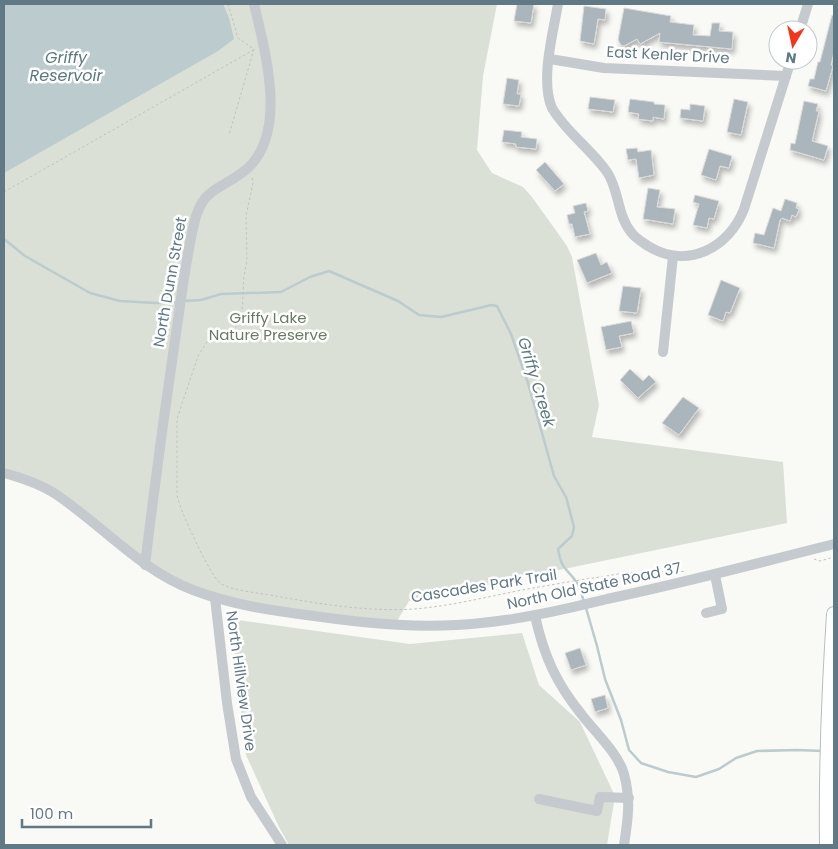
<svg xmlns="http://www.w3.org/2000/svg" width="838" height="849" viewBox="0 0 838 849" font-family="Poppins,sans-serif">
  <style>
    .green { fill: #dae0d5 }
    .water { fill: #bccbce }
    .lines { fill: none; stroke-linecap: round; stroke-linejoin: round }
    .stream { stroke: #bccbce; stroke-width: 2.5 }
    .building { fill: #aab6bc; stroke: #dbdbd9; filter: url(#shadow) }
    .major-casing { stroke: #b7bec1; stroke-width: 16 }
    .path { stroke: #bec2c4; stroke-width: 1; stroke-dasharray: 2.5 2.5; stroke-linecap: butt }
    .minor { stroke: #c4cacd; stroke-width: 10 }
    .major { stroke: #fff; stroke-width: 14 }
    .labels { text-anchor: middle; stroke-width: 5; stroke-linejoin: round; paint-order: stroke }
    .street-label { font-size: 15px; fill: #617985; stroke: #fff }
    .park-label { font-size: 15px; fill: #697b61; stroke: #fff }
    .water-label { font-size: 16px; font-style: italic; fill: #5c797e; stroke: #fff }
  </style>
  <defs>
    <filter id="shadow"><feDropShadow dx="2.5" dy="4.5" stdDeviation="2.5" flood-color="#0004"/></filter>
  </defs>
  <rect width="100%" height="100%" fill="#f9f9f6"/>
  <g class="green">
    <path d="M4 4H497L483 76 477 150 492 173 523 187 532 197 567 246 572 257 599 405 592 437 783 462 787 523 409 601 394 626 215 598 168 580 56 494 4 473Z"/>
    <path d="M231 619 410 644 522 633 539 685 580 722 615 796 607 845H289L279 827 246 755Z"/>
  </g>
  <path class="water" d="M4 4H223L229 18 234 39 218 51 4 173Z"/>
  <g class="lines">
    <g class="stream">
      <path d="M4 239 25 256 90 293 120 301 156 303 177 302"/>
      <path d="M183 301 201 300 221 294 281 292 310 277 329 271 398 301 419 315 441 317 479 308 491 305 497 306 511 334 528 383 554 476 566 497 574 527 572 536 558 549C562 572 567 567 577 583 581 588 582 597 584 602"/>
      <path d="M586 608 597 646 605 679 621 720 629 750 641 763 668 772 696 777 719 769 736 758 757 751 797 750 823 751"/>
    </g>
  </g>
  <g class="building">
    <path d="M517 4H534L531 23 514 21Z"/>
    <path d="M584 6 606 9 605 20 598 19 594 44 580 41Z"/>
    <path d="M624 8 671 16 670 22 694 25 693 35 710 36 712 23H720L719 31 733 32 732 49 659 42 660 33 640 44 637 39 624 46 621 45 618 40Z"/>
    <path d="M832 15 834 16V52L831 65 833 66 826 91 808 86 810 79H814L818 62H820Z"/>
    <path d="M507 78 519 80 517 94H521L519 106 503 104Z"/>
    <path d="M590 97 615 100 613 112 588 109Z"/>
    <path d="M630 99 654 102V104L665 105 664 119 653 117V121L638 119 639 114 628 112Z"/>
    <path d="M734 99 748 102 741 135 727 132Z"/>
    <path d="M804 101 818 104 816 111H819L812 141 828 146 824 160 790 150 791 143 795 144Z"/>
    <path d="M690 104 705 106 703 121 680 118 681 109 690 110Z"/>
    <path d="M504 130 522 132 521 137 537 139 536 149 516 147V144L502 142Z"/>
    <path d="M637 148 638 152 651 150 654 175 639 178 636 159 628 160 626 149Z"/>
    <path d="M709 149 732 156 729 168 720 166 716 180 701 175Z"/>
    <path d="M545 162 564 184 555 191 536 170Z"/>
    <path d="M648 188 660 190 657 207 675 209 673 224 643 219Z"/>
    <path d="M695 195 719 201 714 219 709 218 707 228 693 225 699 204 693 202Z"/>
    <path d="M785 199 797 203 796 208 799 209 796 217 792 215 790 221 782 218 780 220 774 248 753 243 755 233 764 235 773 208 781 211Z"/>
    <path d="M586 203 588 211 584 212 590 234 575 237 572 224H569L567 215 575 213 573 206Z"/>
    <path d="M596 253 601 265 607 262 612 273 587 283 577 260Z"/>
    <path d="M721 280 740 288 730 313 726 312 723 321 708 315Z"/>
    <path d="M623 286 641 288 637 313 619 311Z"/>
    <path d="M631 321 634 333 619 336 622 347 606 350 601 327Z"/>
    <path d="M630 369 643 381 649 375 656 382 638 398 620 380Z"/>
    <path d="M683 397 699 408 679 435 662 423Z"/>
    <path d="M580 648 586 665 571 670 565 653Z"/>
    <path d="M605 695 608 708 595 712 591 699Z"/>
  </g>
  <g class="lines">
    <defs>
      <path id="major" d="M827 845C826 768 829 691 834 614"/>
    </defs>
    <use href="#major" class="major-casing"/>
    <g class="path">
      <path d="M228 4 238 38 254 49 229 135"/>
      <path d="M252 178 253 183 246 216 247 261 244 276 242 314 239 324 235 327 210 337 198 356 177 419V495C179 509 210 575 220 583 231 591 261 593 275 596 320 604 368 612 414 609 451 606 486 597 522 590 550 585 579 580 607 576 621 573 635 572 649 572 662 571 673 573 686 571"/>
      <path d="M4 192 255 49"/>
      <path d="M814 559 820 561 834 557"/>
    </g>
    <g class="minor">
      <path d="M558 4C553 33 540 81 552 108 566 132 591 149 607 172 619 189 617 215 631 232 635 238 642 242 648 246 687 270 729 248 744 209L791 60"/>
      <path d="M800 30 808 4"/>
      <path d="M550 59 604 68 786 76"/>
      <path d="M663 352 673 256"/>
      <path d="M4 473C22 478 41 484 57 495 103 526 140 570 193 590 232 605 274 611 314 616 370 624 425 629 481 623 524 619 565 609 607 599 683 583 759 563 834 544"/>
      <path d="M145 565C154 490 164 415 175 340 181 302 185 262 194 224 202 188 218 191 243 172 290 137 265 51 254 4"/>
      <path d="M215 598 227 703 236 759 251 797 282 845"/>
      <path d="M706 613 722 609 715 575"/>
      <path d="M535 616C544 656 556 683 582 715 595 732 618 753 624 774 631 800 628 819 624 845"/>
      <path d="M539 799 597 811 600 797 629 798"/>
    </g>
    <use href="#major" class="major"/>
  </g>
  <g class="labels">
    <g class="street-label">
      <text transform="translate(668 55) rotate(3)" y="5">East Kenler Drive</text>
      <text transform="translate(170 282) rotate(-80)" y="5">North Dunn Street</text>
      <text transform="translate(484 586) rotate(-9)" y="5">Cascades Park Trail</text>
      <text transform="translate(594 586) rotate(-12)" y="5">North Old State Road 37</text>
      <text transform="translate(241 681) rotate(82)" y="5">North Hillview Drive</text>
    </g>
    <g class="park-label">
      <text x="268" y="323">Griffy Lake<tspan x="268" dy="17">Nature Preserve</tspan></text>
    </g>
    <g class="water-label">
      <text x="66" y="63">Griffy<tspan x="66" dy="18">Reservoir</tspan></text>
      <text transform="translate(537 382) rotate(73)" y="6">Griffy Creek</text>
    </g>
  </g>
  <rect width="838" height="849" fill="none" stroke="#617985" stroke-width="10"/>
  <g transform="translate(793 45) rotate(189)"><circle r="24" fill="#ffffff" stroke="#c0c9ce"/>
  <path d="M0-4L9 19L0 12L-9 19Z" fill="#f6341a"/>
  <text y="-8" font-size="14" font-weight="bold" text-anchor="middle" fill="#617985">N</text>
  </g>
  <path d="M22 819v8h129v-8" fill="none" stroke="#617985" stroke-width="2.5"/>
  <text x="30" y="819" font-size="15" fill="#617985" stroke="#ffffff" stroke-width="4" paint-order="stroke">100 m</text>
</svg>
